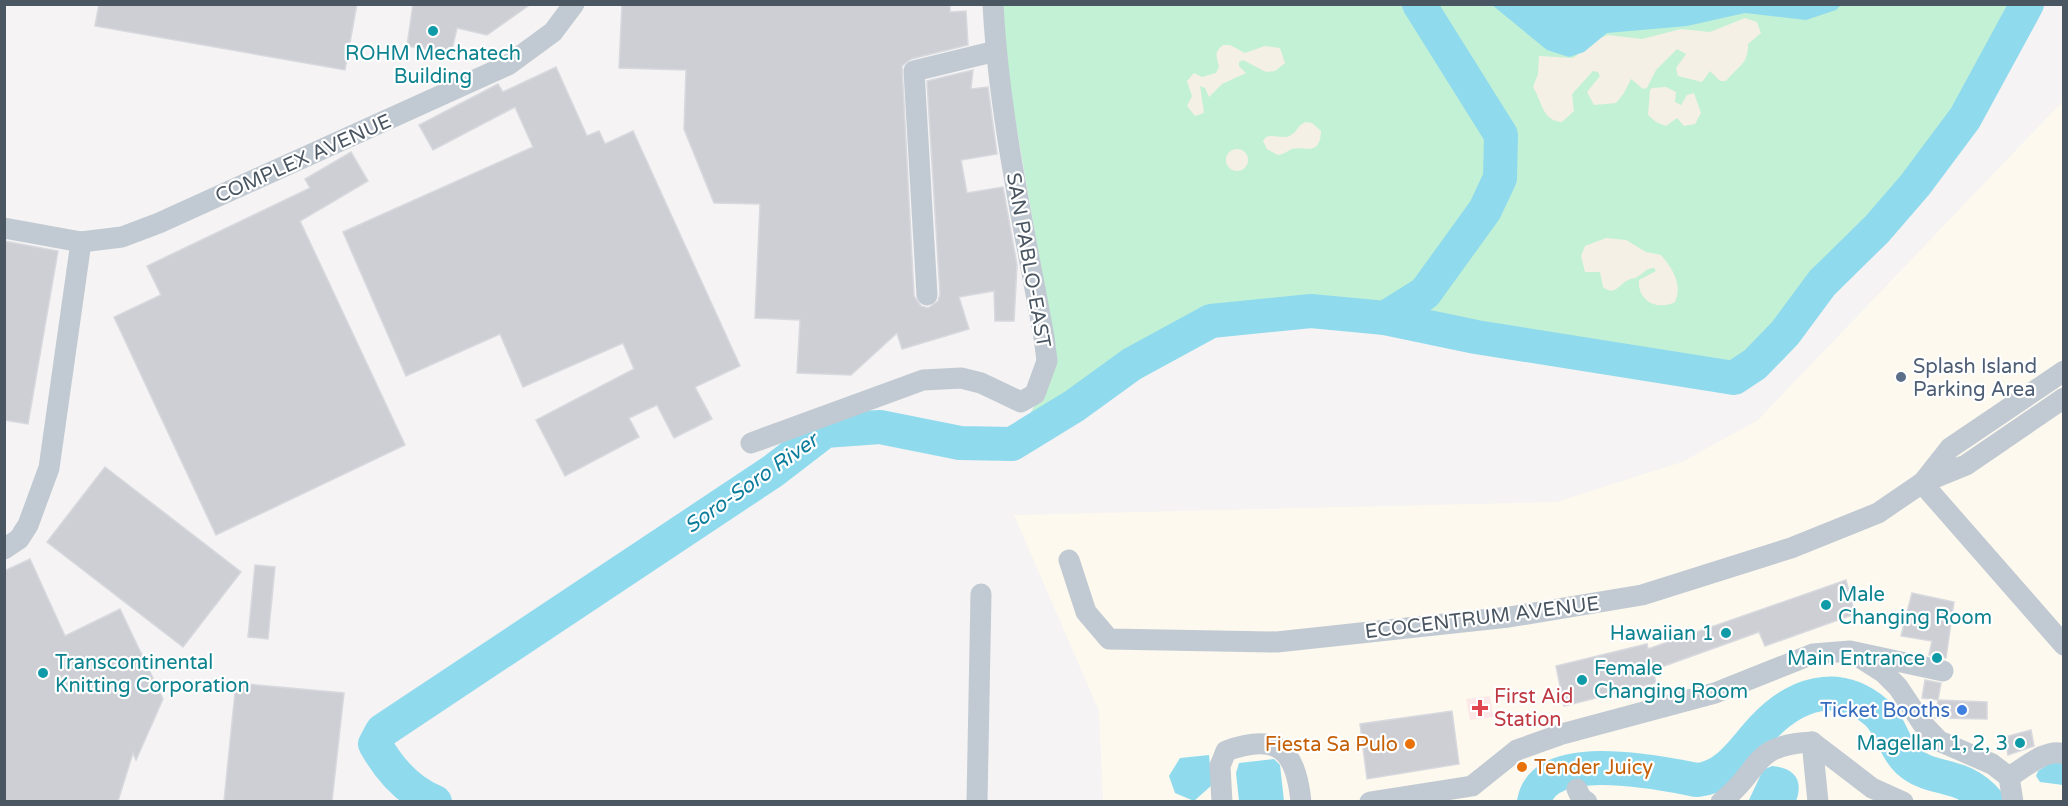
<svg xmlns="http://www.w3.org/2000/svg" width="2068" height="806" viewBox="0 0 2068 806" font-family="'Varela Round',sans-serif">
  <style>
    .commercial { fill: #fdf9ef }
    .medical { fill: #fce8e6 }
    .green { fill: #c3f1d5 }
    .sand { fill: #f5f0e5 }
    .water { fill: #90daee }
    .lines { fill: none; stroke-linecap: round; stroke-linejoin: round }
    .river { stroke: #90daee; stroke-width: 34 }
    .building { fill: #cdcfd5; stroke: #d7d9de; stroke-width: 1.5 }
    .minor { stroke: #c1cad2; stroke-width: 21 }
    .culture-dot { fill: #0f9aa8; stroke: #fff; stroke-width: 2 }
    .service-dot { fill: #5c6f8a; stroke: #fff; stroke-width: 2 }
    .health-dot { fill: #e0444e; stroke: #fff; stroke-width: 2 }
    .shop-dot { fill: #3f7fe0; stroke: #fff; stroke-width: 2 }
    .food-dot { fill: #e8710a; stroke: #fff; stroke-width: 2 }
    .labels { text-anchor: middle; stroke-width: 4.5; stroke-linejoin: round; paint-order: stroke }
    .culture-label { font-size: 20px; fill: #0d838f; stroke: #fff; text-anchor: start }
    .street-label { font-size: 20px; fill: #4a5661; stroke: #fff }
    .service-label { font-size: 20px; fill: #4e5e75; stroke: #fff; text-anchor: start }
    .health-label { font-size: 20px; fill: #be3a42; stroke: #fff; text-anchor: start }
    .shop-label { font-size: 20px; fill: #366cbe; stroke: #fff; text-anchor: end }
    .food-label { font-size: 20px; fill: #c56008; stroke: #fff; text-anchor: end }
    .water-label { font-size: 21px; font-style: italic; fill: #0c7c9b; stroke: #fff }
  </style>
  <rect width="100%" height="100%" fill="#f5f3f3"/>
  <path class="commercial" d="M2063 101V801H1103L1099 711 1014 515 1556 502 1682 462 1758 420Z"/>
  <path class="medical" d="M1490 696 1493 717 1470 720 1466 699Z"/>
  <path class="green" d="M1002 5H2027L1965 118 1915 185 1877 229 1822 283 1785 333 1755 364 1734 378 1476 337 1385 318 1311 311 1211 321 1132 364 1074 406 1012 444 1041 395 1056 354 1003 49Z"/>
  <g class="sand">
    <path d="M1745 18 1757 22 1761 33 1748 44C1748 65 1739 65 1726 81H1720L1710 71 1702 82 1678 76 1676 68 1686 54 1677 49 1656 70 1647 88 1643 89 1631 79 1624 93 1616 103 1594 105 1587 92 1600 76 1598 72 1593 71 1572 94 1574 111 1562 122C1542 121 1542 101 1533 87L1538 74 1539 56 1573 58 1598 39 1608 35 1642 39 1681 29 1710 32Z"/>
    <path d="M1223 45H1230L1245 53 1265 46 1280 48 1285 63 1275 71 1266 72 1243 60 1239 62V66L1246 73 1222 84 1209 97 1205 88 1200 86 1204 113 1195 116 1187 106 1192 96 1187 81 1194 73 1202 77 1216 73 1219 67C1217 57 1213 53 1223 45Z"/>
    <path d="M1666 87 1676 92 1675 102 1681 105 1687 95 1694 93 1701 113 1695 124 1684 126 1677 118 1666 126 1656 122 1648 115 1650 90 1652 88Z"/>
    <path d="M1306 122 1312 123 1321 131C1320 158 1304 145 1292 149 1287 151 1285 154 1278 155L1267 149 1263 141 1266 137C1274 134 1284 140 1291 135 1298 131 1297 125 1306 122Z"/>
    <circle cx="1237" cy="160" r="11"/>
    <path d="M1606 238 1626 240 1646 252 1661 255C1672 268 1683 284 1675 302 1658 311 1637 301 1639 280L1656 271 1654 268C1646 268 1644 273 1637 277 1635 279 1631 278 1628 280 1619 284 1615 297 1603 287L1600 272H1585L1581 256 1585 246Z"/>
  </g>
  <g class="water">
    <path d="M1492 5H1841L1836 10 1806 20 1745 13 1687 26 1607 33 1584 52 1569 57 1547 50Z"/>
    <path d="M1209 755 1212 785 1194 801 1175 793 1169 776 1180 758Z"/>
    <path d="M1274 759 1280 765 1284 801H1239L1236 773 1239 763Z"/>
    <path d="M2052 762H2063V785L2040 782 2036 776 2038 771Z"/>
    <path d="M1772 766C1794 768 1804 780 1796 801L1748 802 1763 770Z"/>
  </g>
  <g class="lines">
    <g class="river">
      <path d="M1385 318 1425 293 1485 210 1500 178 1501 135 1419 4"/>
      <path d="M435 802C408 791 389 769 375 744L382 731 773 471 825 431 880 427 960 443 1012 444 1074 406 1132 364 1211 321 1311 311 1385 318 1476 337 1734 378 1755 364 1785 333 1822 283 1877 229 1915 185 1965 118 2027 4"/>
      <path d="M1534 802C1544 748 1660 773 1697 780 1728 777 1743 749 1763 728 1795 694 1837 679 1876 712 1891 725 1894 748 1908 761 1932 783 1961 770 1988 802"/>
    </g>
  </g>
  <g class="building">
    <path d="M99 4H357L345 70 95 26Z"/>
    <path d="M413 4H531L487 35 457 28 451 54 407 46Z"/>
    <path d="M622 4H950V12L966 11 968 45 911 59 902 66 914 296 921 306 928 308 938 301 940 294 927 81 973 70 971 89 988 87 997 154 961 160 967 193 1003 187 1017 265 1014 321H995L994 291 959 297 969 329 902 349 897 333 851 375 797 373 800 320 755 318 760 204 714 203 684 129 686 70 619 68Z"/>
    <path d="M556 67 587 136 599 131 605 144 633 131 740 366 695 387 712 419 674 438 657 405 629 418 639 437 565 476 536 420 634 369 623 343 523 387 500 334 406 376 343 232 533 147 515 107 433 150 419 125 498 84 503 92Z"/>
    <path d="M351 152 368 181 300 221 405 445 216 535 114 317 161 295 147 266 310 188 305 179Z"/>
    <path d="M4 241 58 251 28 424 4 420Z"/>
    <path d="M105 467 241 572 183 647 47 542Z"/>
    <path d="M30 559 65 636 120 609 163 699 136 760 133 753 118 801H4V571Z"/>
    <path d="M255 565 275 567 268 639 248 637Z"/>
    <path d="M1846 580 1855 614 1765 646 1759 632 1653 670 1656 683 1564 706 1556 666 1647 644 1648 649Z"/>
    <path d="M1912 593 1954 602 1946 658 1929 655 1932 641 1901 636Z"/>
    <path d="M1925 680 1941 683 1938 700 1922 698Z"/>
    <path d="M236 683 344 693 332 801H224Z"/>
    <path d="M1938 700 1987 702V719L1935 718Z"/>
    <path d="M1452 711 1459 764 1367 779 1360 724Z"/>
    <path d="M2031 730 2034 746 2008 755 2005 737Z"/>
  </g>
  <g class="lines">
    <g class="minor">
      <path d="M4 228 81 242 122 237 159 223 508 65 553 32 574 4"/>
      <path d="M927 295 914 71 996 51"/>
      <path d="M751 443 923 380 961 378 981 383 1021 402 1035 394 1047 361 1044 337C1024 227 999 117 993 4"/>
      <path d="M1924 481 1950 448 2064 371"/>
      <path d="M1922 483 2064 645"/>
      <path d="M4 549 19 539 28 525 49 468 81 242"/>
      <path d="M1069 560 1086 612 1109 639 1277 642 1509 617 1642 595 1791 548 1878 513 1922 483 1966 465 2064 398"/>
      <path d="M1862 659 1884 673 1898 687 1922 723 1939 741 1992 764 2009 777 2013 802"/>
      <path d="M1812 742 1818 802"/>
      <path d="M2009 777C2023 769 2047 747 2064 754"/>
      <path d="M1577 789 1581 798 1587 802"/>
      <path d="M977 802 981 594"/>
      <path d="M1222 802 1220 766 1226 751C1278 732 1296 750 1301 802"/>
      <path d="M1370 802 1472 786 1517 750 1562 734 1715 693 1813 654 1850 651 1943 671"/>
      <path d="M1721 802C1763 770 1749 745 1812 742L1872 788 1903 802"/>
    </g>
  </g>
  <g class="culture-dot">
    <circle cx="433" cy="31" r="6"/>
    <circle cx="1826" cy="605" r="6"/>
    <circle cx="1726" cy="633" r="6"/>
    <circle cx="1937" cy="658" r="6"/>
    <circle cx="43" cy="673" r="6"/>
    <circle cx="1582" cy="680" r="6"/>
    <circle cx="2020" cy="743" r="6"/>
  </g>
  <circle class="service-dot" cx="1901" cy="377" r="6"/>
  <path class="health-dot" d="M1477 699h6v6h6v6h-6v6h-6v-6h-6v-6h6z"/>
  <circle class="shop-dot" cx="1962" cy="710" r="6"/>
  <g class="food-dot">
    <circle cx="1410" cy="744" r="6"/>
    <circle cx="1522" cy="767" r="6"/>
  </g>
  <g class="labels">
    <g class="culture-label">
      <text x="433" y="60" text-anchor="middle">ROHM Mechatech<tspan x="433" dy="23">Building</tspan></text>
      <text x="1838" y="601">Male<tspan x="1838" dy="23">Changing Room</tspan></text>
      <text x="1714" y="640" text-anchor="end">Hawaiian 1</text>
      <text x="1925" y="665" text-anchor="end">Main Entrance</text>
      <text x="55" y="669">Transcontinental<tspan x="55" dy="23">Knitting Corporation</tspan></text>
      <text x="1594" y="675">Female<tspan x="1594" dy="23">Changing Room</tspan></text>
      <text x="2008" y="750" text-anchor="end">Magellan 1, 2, 3</text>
    </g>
    <g class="street-label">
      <text transform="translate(303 158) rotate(-24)" y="7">COMPLEX AVENUE</text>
      <text transform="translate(1029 260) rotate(80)" y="7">SAN PABLO-EAST</text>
      <text transform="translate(1482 617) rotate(-7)" y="7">ECOCENTRUM AVENUE</text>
    </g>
    <g class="service-label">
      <text x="1913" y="373">Splash Island<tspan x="1913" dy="23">Parking Area</tspan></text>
    </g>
    <g class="health-label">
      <text x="1494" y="703">First Aid<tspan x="1494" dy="23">Station</tspan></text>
    </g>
    <g class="shop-label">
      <text x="1950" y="717">Ticket Booths</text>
    </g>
    <g class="food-label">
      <text x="1398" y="751">Fiesta Sa Pulo</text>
      <text x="1534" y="774" text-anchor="start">Tender Juicy</text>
    </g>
    <g class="water-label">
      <text transform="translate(751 483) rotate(-35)" y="7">Soro-Soro River</text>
    </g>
  </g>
  <rect width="2068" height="806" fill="none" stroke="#4a5661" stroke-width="12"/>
</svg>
